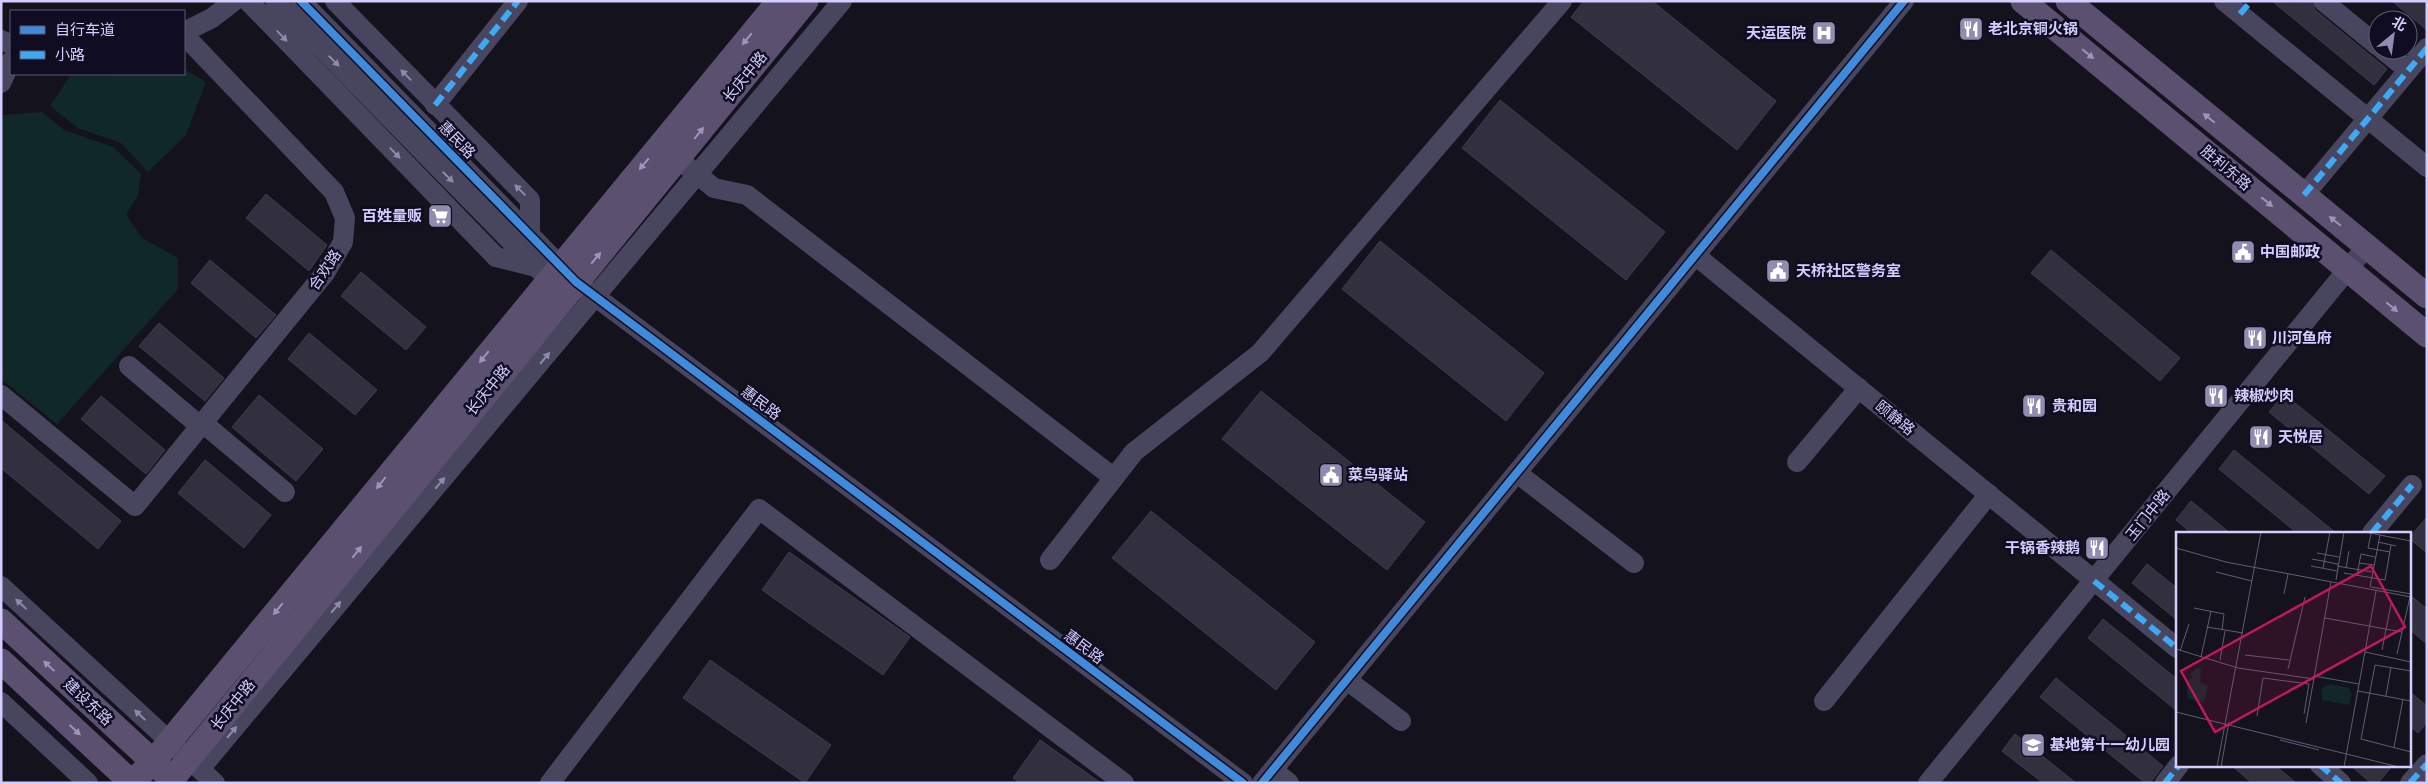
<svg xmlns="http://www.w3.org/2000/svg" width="2428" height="784" viewBox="0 0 2428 784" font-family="Roboto,'Noto Sans SC',sans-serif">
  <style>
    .green { fill: #112829 }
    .building { fill: #322f3f; stroke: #3f3c51 }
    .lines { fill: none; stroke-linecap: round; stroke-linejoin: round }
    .minor { stroke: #47465e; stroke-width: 20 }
    .major { stroke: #5b506f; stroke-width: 25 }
    .quiet { stroke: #3fa9f5; stroke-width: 6; stroke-dasharray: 12 6; stroke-linecap: butt }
    .cycleway-casing { stroke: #100d22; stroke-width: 11 }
    .cycleway { stroke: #408adc; stroke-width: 8 }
    .oneway { fill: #8d8aae }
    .oneway2 { fill: #9d95be }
    .labels { text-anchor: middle; stroke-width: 5; stroke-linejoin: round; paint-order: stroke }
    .poi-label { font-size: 15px; font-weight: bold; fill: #d3ceff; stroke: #100d22; text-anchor: start }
    .street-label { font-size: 15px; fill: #d3ceff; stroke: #100d22 }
    .inset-road { fill: none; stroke: #605d77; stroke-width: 1 }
    .view { fill: #c2185b; fill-opacity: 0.15; stroke: #c2185b; stroke-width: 2.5 }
    .inset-edge { fill: none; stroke: #d3ceff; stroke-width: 2.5 }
  </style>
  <rect width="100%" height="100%" fill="#14121d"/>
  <g class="green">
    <path d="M184 69 206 82 186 135 148 172 121 143 78 128 50 106 70 76 184 74Z"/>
    <path d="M42 112 64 130 113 147 141 174 138 195 126 215 142 238 178 258V289L57 424 1 379V118L3 115Z"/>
  </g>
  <g class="building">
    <path d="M1584 1H1652L1776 101 1737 150 1571 17Z"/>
    <path d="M2272 1H2311L2315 10 2387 69 2374 85Z"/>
    <path d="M2392 1H2427V30Z"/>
    <path d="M1500 100 1665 232 1626 280 1462 148Z"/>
    <path d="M266 194 327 245 309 271 246 218Z"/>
    <path d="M1380 241 1544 373 1506 421 1342 289Z"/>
    <path d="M2051 250 2180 358 2160 381 2031 273Z"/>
    <path d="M210 260 276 315 256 338 191 283Z"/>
    <path d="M361 272 426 327 406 350 341 296Z"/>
    <path d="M159 323 224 378 205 401 139 346Z"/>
    <path d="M309 333 377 390 355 415 288 359Z"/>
    <path d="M1261 391 1425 522 1387 570 1222 439Z"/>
    <path d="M2284 394 2385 476 2369 494 2269 412Z"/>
    <path d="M259 395 323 449 296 481 232 427Z"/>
    <path d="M101 396 165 450 146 474 81 419Z"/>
    <path d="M1 420 121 521 98 549 1 468Z"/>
    <path d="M2234 450 2336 533H2297L2219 469Z"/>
    <path d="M205 460 271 515 244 548 178 493Z"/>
    <path d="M2191 501 2230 533H2191L2176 520Z"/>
    <path d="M1151 511 1315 642 1276 690 1112 558Z"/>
    <path d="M2427 517V553L2409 538Z"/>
    <path d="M789 552 910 637 883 675 762 590Z"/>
    <path d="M2147 564 2177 588V620L2132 583Z"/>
    <path d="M2409 594 2427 609V644L2409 629Z"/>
    <path d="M2103 619 2177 679V711L2088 638Z"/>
    <path d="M710 660 831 745 805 783 683 698Z"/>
    <path d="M2056 678 2163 766 2150 783H2145L2040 697Z"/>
    <path d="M2409 691 2427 706V722L2418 733 2409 725Z"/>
    <path d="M2015 734 2076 783H2043L2002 751Z"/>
    <path d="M1040 740 1101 783H1020L1013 778Z"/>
    <path d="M2231 765H2275L2296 783H2252Z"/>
    <path d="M2350 765H2393L2378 783H2371Z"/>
  </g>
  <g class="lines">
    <g class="minor">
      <path d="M248 1 496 257 536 267"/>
      <path d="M275 1 559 290"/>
      <path d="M301 1 576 282 1243 783"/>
      <path d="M335 1 530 200V235"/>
      <path d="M2224 1 2427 167"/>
      <path d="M2323 1 2378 46"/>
      <path d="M184 32 212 18 234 1"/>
      <path d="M1 40 11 44"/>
      <path d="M2383 50 2408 70"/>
      <path d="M1 83 11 61"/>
      <path d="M435 105 518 1"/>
      <path d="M688 167 714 188 747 195 1114 478"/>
      <path d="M2304 195 2427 48"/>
      <path d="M1695 255 2177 648"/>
      <path d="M129 366 200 426"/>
      <path d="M1 395 135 506 325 273 343 242 345 218 334 192 184 35"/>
      <path d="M203 423 285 492"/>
      <path d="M1797 462 1859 388"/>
      <path d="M1517 473 1634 563"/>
      <path d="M2372 533 2412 485"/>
      <path d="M1050 560 1134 452 1260 353 1562 1"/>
      <path d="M1 586 215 783"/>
      <path d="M1347 680 1401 721"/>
      <path d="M1824 701 1989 494"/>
      <path d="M1 702 88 783"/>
      <path d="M2320 765 2341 783"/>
      <path d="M200 769 842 1"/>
      <path d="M1273 770 1289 783"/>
      <path d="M550 783 759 509 1124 783"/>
      <path d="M1262 783 1904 1"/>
      <path d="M1928 783 2366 247"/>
      <path d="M2165 783 2179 765"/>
      <path d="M2410 783 2427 764"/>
    </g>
    <g class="major">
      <path d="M2023 1 2427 335"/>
      <path d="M2068 1 2427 296"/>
      <path d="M1 621 164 772"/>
      <path d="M1 661 132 783"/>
      <path d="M131 783 153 762 779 1"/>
      <path d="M169 783 806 1"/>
    </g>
    <g class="quiet">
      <path d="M2240 14 2251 1"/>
      <path d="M435 105 518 1"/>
      <path d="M2304 195 2427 48"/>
      <path d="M2372 533 2412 485"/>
      <path d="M2094 581 2177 648"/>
      <path d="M2320 765 2341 783"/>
      <path d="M2165 783 2179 765"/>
      <path d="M2410 783 2427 764"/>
    </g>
    <defs>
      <g id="cycleway">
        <path d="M301 1 576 282 1243 783"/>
        <path d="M1262 783 1904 1"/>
      </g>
    </defs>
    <use href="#cycleway" class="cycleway-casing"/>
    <use href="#cycleway" class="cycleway"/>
  </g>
  <defs><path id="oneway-solid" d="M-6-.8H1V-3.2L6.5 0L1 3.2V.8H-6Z" transform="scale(1.25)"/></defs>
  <g class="oneway">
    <use href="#oneway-solid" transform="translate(282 36) rotate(46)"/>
    <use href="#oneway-solid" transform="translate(334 61) rotate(45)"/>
    <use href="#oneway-solid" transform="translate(406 75) rotate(-134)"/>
    <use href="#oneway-solid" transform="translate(395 153) rotate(46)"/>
    <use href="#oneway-solid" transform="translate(448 177) rotate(45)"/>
    <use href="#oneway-solid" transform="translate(520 190) rotate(-135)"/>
    <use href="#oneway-solid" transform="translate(545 358) rotate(-50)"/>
    <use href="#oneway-solid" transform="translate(440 483) rotate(-50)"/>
    <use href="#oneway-solid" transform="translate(21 604) rotate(-137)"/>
    <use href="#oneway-solid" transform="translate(336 607) rotate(-50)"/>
    <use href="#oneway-solid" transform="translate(140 715) rotate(-137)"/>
    <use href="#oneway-solid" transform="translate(232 732) rotate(-50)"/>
  </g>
  <g class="oneway2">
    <use href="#oneway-solid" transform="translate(747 39) rotate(130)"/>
    <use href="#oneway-solid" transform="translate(2088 54) rotate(39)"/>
    <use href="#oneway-solid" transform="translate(2209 118) rotate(-141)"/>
    <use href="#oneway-solid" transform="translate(699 133) rotate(-51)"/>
    <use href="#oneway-solid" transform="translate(644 164) rotate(130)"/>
    <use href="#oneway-solid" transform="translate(2267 202) rotate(40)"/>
    <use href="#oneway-solid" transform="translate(2335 221) rotate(-141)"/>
    <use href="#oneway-solid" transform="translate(596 258) rotate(-50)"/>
    <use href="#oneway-solid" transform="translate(2392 307) rotate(40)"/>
    <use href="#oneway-solid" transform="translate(484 357) rotate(129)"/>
    <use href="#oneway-solid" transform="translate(381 483) rotate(129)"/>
    <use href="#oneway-solid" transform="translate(357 552) rotate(-51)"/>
    <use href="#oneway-solid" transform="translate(278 609) rotate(129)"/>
    <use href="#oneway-solid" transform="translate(49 666) rotate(-137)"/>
    <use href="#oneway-solid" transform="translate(75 730) rotate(43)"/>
  </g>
  <defs>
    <symbol id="restaurant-square" viewBox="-11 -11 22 22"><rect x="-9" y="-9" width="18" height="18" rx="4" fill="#908cb0" stroke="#100d22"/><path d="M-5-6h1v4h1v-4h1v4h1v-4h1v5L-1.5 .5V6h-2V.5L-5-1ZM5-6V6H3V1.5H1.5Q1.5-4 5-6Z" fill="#fff"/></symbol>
    <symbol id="hospital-square" viewBox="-11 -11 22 22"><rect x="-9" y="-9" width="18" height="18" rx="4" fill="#908cb0" stroke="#100d22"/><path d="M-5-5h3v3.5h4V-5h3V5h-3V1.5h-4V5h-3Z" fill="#fff"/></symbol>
    <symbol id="supermarket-square" viewBox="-11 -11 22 22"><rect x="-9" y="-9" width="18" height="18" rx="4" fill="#908cb0" stroke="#100d22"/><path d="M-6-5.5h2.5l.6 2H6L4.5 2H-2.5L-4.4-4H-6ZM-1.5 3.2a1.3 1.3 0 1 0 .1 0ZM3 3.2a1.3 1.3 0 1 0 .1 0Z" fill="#fff"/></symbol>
    <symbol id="civic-square" viewBox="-11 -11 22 22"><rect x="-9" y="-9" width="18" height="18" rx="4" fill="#908cb0" stroke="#100d22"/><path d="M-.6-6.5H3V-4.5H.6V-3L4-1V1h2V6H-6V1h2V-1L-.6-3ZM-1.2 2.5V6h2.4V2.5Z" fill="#fff"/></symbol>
    <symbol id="school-square" viewBox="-11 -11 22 22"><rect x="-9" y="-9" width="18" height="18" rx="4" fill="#908cb0" stroke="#100d22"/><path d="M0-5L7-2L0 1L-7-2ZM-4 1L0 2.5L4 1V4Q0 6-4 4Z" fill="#fff"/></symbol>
  </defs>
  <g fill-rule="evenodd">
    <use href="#restaurant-square" x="1957" y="15" width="28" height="28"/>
    <use href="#hospital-square" x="1810" y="19" width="28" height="28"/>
    <use href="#supermarket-square" x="426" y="202" width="28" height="28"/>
    <use href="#civic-square" x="2229" y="238" width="28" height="28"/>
    <use href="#civic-square" x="1764" y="257" width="28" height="28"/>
    <use href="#restaurant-square" x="2241" y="324" width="28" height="28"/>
    <use href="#restaurant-square" x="2202" y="382" width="28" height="28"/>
    <use href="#restaurant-square" x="2020" y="392" width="28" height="28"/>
    <use href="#restaurant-square" x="2247" y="423" width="28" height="28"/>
    <use href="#civic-square" x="1317" y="461" width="28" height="28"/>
    <use href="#restaurant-square" x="2083" y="534" width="28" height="28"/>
    <use href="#school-square" x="2019" y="731" width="28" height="28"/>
  </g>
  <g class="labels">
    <g class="poi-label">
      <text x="1988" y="34">老北京铜火锅</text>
      <text x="1806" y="38" text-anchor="end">天运医院</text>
      <text x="422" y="221" text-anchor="end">百姓量贩</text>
      <text x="2260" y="257">中国邮政</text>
      <text x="1796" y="276">天桥社区警务室</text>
      <text x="2272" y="343">川河鱼府</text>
      <text x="2234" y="401">辣椒炒肉</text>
      <text x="2052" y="411">贵和园</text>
      <text x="2278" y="442">天悦居</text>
      <text x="1348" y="480">菜鸟驿站</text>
      <text x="2080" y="553" text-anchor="end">干锅香辣鹅</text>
      <text x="2050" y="750">基地第十一幼儿园</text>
    </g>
    <g class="street-label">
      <text transform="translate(745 77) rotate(-51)" y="5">长庆中路</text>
      <text transform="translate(457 140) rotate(46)" y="5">惠民路</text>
      <text transform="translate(2226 168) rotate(40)" y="5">胜利东路</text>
      <text transform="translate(325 270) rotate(-56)" y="5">合欢路</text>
      <text transform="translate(488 390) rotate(-51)" y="5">长庆中路</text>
      <text transform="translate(761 403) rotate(37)" y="5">惠民路</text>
      <text transform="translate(1895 418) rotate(39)" y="5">颐静路</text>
      <text transform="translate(2148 515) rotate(-51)" y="5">玉门中路</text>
      <text transform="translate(1084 647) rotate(37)" y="5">惠民路</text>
      <text transform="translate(88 702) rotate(43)" y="5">建设东路</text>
      <text transform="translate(233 705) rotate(-51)" y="5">长庆中路</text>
    </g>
  </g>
  <g transform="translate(2176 532)">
    <rect width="235" height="235" fill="#14121d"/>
    <path d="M21 136 25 137 24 150 32 154 28 170 12 167 10 148 17 146 14 142ZM154 152 173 156 176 162 173 173 146 168V156Z" fill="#112829"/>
    <path class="inset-road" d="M188 0 235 9M195 2 192 16 214 20M202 10 220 14M0 16 50 30 235 65M141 21 163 25M136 27 162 32M183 31 198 33M135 34 161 39M161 34 196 40M147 36 154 0M170 36 173 19M40 40 76 49M168 41 209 48 215 13M181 43 185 22 199 25M160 48 168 0M194 55 204 3M195 55 235 62M108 62 112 42M18 76 48 82 46 98M149 86 226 100M31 95 67 101M0 117 62 136 138 147M206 118 215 72M4 119 13 92M189 120 235 130M221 122 234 65M69 123 113 128M25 125 35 79M44 128 49 99M112 137 129 65M235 139 199 133 185 207 235 220M138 144 183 152M182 159 235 169M210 164 215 135M0 180 223 235M81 184 87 146 133 152 128 182M130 191 155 50M104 208 143 218M218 215 227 167M41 235 85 0M45 235 53 190M168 235 200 59"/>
    <path class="view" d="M195 34 229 95 39 200 5 139Z"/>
    <rect width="235" height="235" class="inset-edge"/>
  </g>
  <rect width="2428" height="784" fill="none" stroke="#d3ceff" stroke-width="5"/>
  <rect x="10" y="10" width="175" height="65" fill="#100d22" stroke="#5e5a7a"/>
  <rect x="20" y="26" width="25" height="8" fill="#408adc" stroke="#5e5a7a"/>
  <text x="55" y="35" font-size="15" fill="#d3ceff">自行车道</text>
  <rect x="20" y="51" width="25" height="8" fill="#3fa9f5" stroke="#5e5a7a"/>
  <text x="55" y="60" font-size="15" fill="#d3ceff">小路</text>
  <g transform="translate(2393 35) rotate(29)"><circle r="24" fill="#100d22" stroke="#5e5a7a"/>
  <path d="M0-4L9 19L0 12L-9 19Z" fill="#908cb0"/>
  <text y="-8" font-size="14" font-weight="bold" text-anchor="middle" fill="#d3ceff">北</text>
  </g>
</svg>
